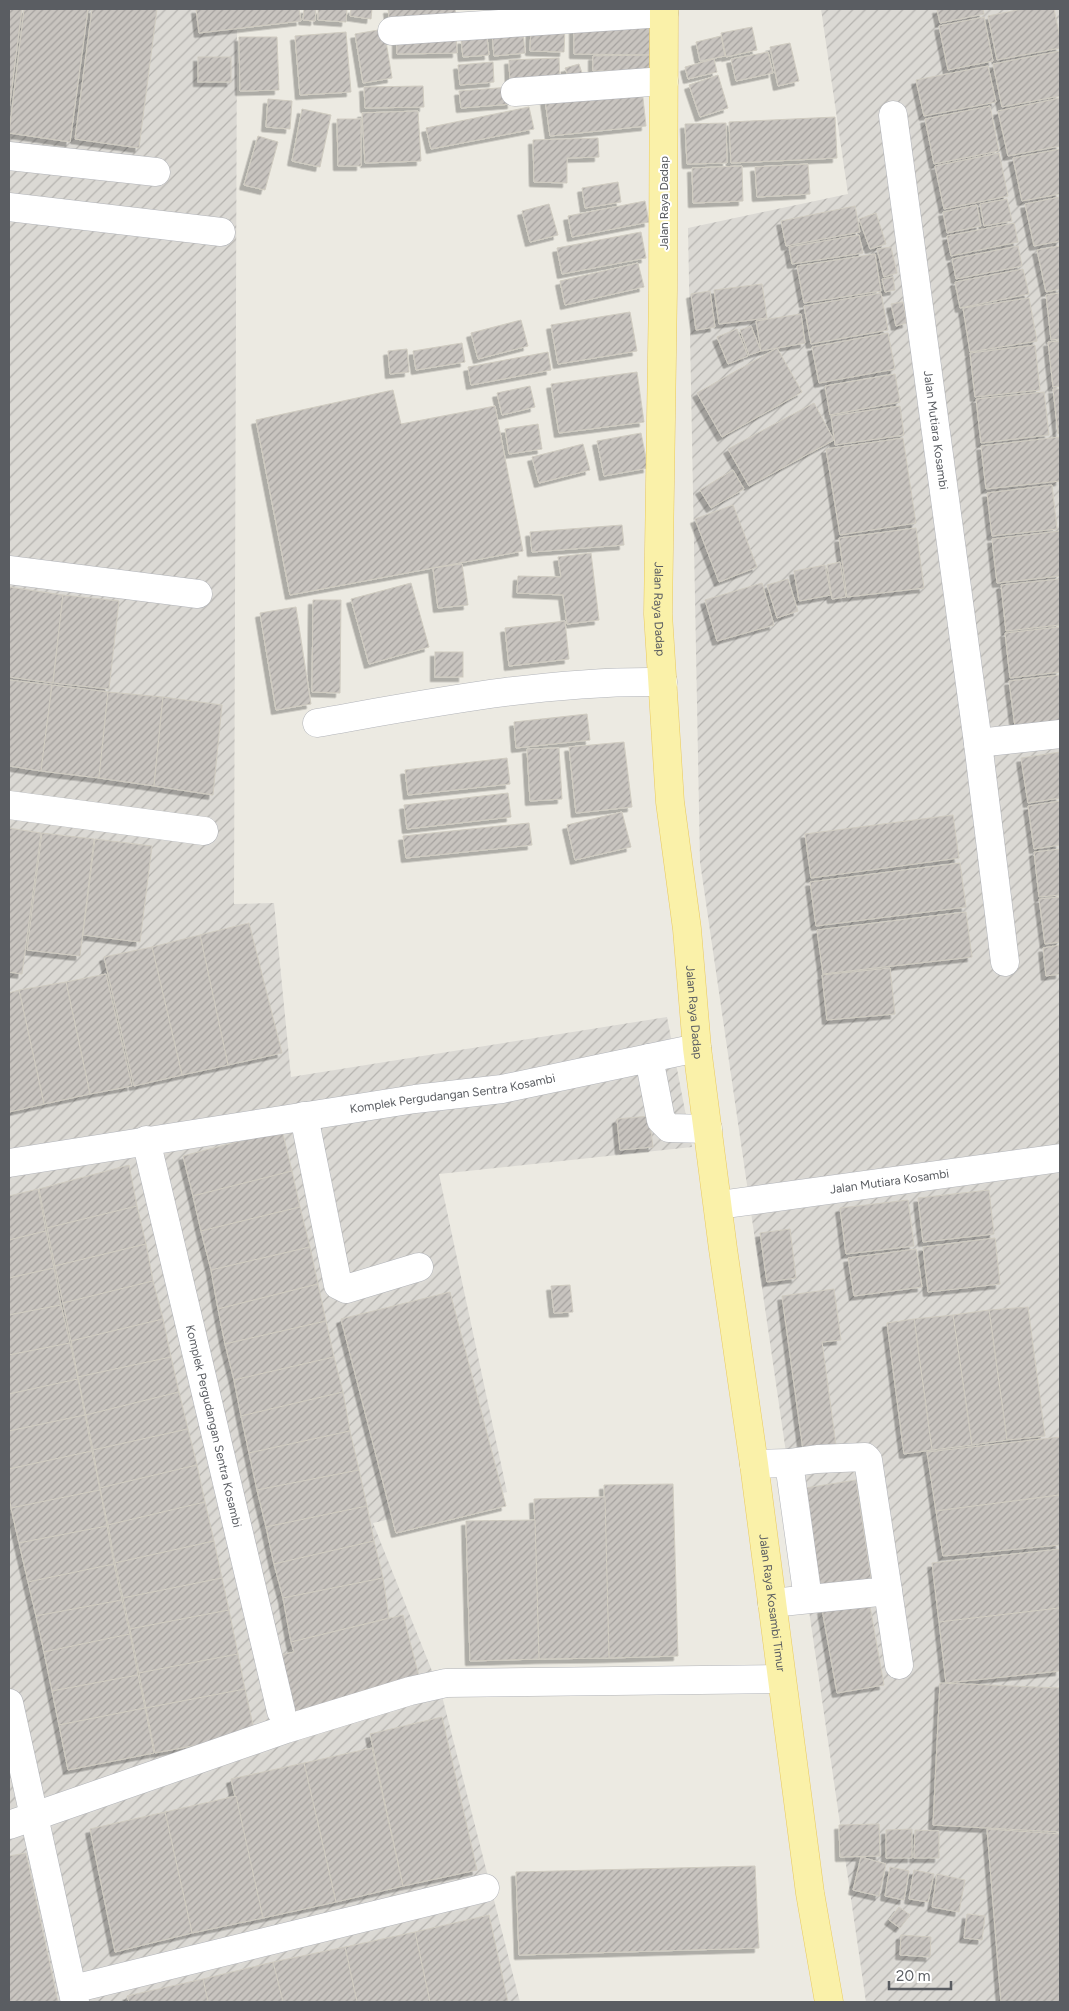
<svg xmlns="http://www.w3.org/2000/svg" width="1069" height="2011" viewBox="0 0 1069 2011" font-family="Figtree,sans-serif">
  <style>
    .industrial { fill: url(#industrial-furrows) }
    .building { fill: url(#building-hatch); stroke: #d0ccc1; filter: url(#shadow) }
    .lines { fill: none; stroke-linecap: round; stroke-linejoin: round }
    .minor-casing { stroke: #b2b4b9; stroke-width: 29 }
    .major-casing { stroke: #e9c95e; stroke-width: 29 }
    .minor { stroke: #fff; stroke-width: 28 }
    .major { stroke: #faf1a9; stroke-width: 28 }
    .labels { text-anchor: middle; stroke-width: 4; stroke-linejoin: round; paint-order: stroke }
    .street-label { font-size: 12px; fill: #5a5d62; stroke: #fff }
  </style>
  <defs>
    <pattern id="industrial-furrows" width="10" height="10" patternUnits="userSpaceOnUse" patternTransform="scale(1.25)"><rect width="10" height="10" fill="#dbd9d4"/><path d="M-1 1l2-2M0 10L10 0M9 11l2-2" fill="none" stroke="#b5b3af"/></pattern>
    <pattern id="building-hatch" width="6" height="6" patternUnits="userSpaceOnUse" patternTransform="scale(1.25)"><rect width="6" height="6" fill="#c8c4bf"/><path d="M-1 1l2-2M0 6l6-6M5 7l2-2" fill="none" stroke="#a5a29f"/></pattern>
    <filter id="shadow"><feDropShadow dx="-4.5" dy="4.5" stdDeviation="0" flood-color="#0004"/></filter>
  </defs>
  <rect width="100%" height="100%" fill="#eceae2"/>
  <g class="industrial">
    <path d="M9 9H237L234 904 274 903 291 1077 667 1017 692 1147 439 1174 507 1492 373 1523 442 1696 520 2002H9Z"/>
    <path d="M821 9H1060V2002H866L700 862 688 228 848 194Z"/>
  </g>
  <g class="building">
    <path d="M9 9H22L9 110Z"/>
    <path d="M24 9H88L70 142 9 133Z"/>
    <path d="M92 9H157L139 148 75 139Z"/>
    <path d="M196 9H299L301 21 199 33Z"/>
    <path d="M304 9H316L315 21 303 20Z"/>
    <path d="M318 9H347L346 22 318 20Z"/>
    <path d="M351 9H372L371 19 350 16Z"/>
    <path d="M388 9H455L457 19 390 26Z"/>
    <path d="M937 9H983L984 14 940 23Z"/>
    <path d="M1022 9H1054L1060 38V48L997 60 988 16Z"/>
    <path d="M984 17 993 61 948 70 939 26Z"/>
    <path d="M574 26 650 27V55L574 54Z"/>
    <path d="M531 27 565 28 564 52 530 51Z"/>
    <path d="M752 27 757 50 726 57 721 33Z"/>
    <path d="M384 29 392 78 363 83 355 34Z"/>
    <path d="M523 30 525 53 494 56 492 33Z"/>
    <path d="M456 31 457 53 397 54V32Z"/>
    <path d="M346 32 351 92 300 95 295 36Z"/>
    <path d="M721 36 725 56 700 61 696 42Z"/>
    <path d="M239 37H277L279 90 240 91Z"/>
    <path d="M487 37 489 55 463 57 461 40Z"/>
    <path d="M790 43 799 81 778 86 770 47Z"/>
    <path d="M1060 51V96L1002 107 993 64Z"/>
    <path d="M768 52 773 73 736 81 731 59Z"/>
    <path d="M650 55V71H593V56Z"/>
    <rect x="198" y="57" width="33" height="25"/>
    <path d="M559 58 560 82 510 84 509 60Z"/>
    <path d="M714 59 717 72 688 79 685 67Z"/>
    <path d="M493 62 494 82 460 85 458 65Z"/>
    <path d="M579 64 585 82 572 86 565 68Z"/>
    <path d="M988 66 996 102 924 116 916 80Z"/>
    <path d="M718 75 728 108 700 117 689 85Z"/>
    <path d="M423 86 424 107 365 108 364 87Z"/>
    <path d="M510 87 512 104 461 108 459 91Z"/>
    <path d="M642 89 646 126 550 136 545 99Z"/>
    <path d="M1060 98V146L1008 156 998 111Z"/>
    <path d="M268 99 292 101 290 129 266 127Z"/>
    <path d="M990 106 999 151 934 164 925 119Z"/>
    <path d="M529 107 534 129 431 149 426 128Z"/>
    <path d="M302 109 331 115 320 167 292 161Z"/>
    <path d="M418 111 421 161 365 163 362 113Z"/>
    <path d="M835 117 837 158 731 163 729 122Z"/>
    <path d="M337 119H361V166H338Z"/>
    <path d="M726 123 727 163 687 164 685 124Z"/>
    <path d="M258 136 278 142 265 190 244 185Z"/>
    <path d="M598 138 599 157 567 158V183L534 182 533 140Z"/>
    <path d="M1060 149V194L1022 201 1013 158Z"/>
    <path d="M999 153 1008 196 944 209 935 166Z"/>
    <path d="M808 164 810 194 757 197 755 167Z"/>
    <path d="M742 166 743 201 693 203 692 168Z"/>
    <path d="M618 182 621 202 585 208 582 188Z"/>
    <path d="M1060 197V241L1034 246 1025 204Z"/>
    <path d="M1007 199 1012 221 984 226 980 204Z"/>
    <path d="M645 201 649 222 572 237 568 216Z"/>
    <path d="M549 204 558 235 530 242 522 211Z"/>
    <path d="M977 205 981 226 947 233 943 212Z"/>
    <path d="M855 206 860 232 786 246 781 221Z"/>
    <path d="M876 213 886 244 870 249 859 219Z"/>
    <path d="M1014 223 1018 242 951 256 947 236Z"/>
    <path d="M641 232 646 258 562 274 557 248Z"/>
    <path d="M859 235 863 253 792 264 789 247Z"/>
    <path d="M1018 246 1022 266 956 279 952 259Z"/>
    <path d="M1060 246V289L1046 292 1037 250Z"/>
    <path d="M891 247 897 273 884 277 877 249Z"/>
    <path d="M875 254 881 291 804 303 797 266Z"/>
    <path d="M638 263 644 287 565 305 560 281Z"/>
    <path d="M1023 269 1029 294 960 308 955 282Z"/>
    <path d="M893 277 895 290 885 292 882 279Z"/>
    <path d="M762 284 767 318 719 324 714 290Z"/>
    <path d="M710 291 715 327 696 330 691 294Z"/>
    <path d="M881 293 888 330 811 344 804 306Z"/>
    <path d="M1060 293V339L1051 340 1046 295Z"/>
    <path d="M1029 298 1037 341 970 352 963 308Z"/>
    <path d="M903 302 907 323 896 326 891 304Z"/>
    <path d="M630 312 637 351 558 364 551 325Z"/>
    <path d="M801 314 805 343 761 351 756 321Z"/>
    <path d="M521 320 528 346 478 359 471 333Z"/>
    <path d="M751 326 761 351 749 355 740 330Z"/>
    <path d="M737 329 748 356 728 364 717 337Z"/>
    <path d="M888 333 895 369 819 383 812 347Z"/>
    <path d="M1060 341V386L1053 387 1048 342Z"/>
    <path d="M462 343 465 362 416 370 413 351Z"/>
    <path d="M1035 345 1040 390 975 397 970 353Z"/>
    <path d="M777 348 802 392 722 437 697 393Z"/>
    <path d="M407 349 409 372 390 374 388 351Z"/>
    <path d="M548 352 551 370 471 385 468 367Z"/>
    <path d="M637 372 644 422 559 433 551 384Z"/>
    <path d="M895 374 900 402 830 415 825 386Z"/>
    <path d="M530 386 535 407 502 415 497 393Z"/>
    <path d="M1053 389H1060V433L1058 434Z"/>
    <path d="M393 390 401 424 495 406 523 551 290 595 256 420Z"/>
    <path d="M1044 392 1049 435 981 443 976 399Z"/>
    <path d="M814 403 834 440 749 486 728 449Z"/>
    <path d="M900 406 904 435 835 445 831 416Z"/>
    <path d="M538 424 542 449 509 454 505 429Z"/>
    <path d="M641 433 648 468 604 476 597 441Z"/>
    <path d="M1060 437V481L986 489 981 446Z"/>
    <path d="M903 438 916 523 840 535 826 449Z"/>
    <path d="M583 444 590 470 539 483 532 457Z"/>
    <path d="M733 470 744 489 711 508 700 490Z"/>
    <path d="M1052 485 1057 529 992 536 987 493Z"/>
    <path d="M733 505 757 567 719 582 695 519Z"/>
    <path d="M622 525 624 545 532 552 530 532Z"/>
    <path d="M916 528 924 588 847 597 839 538Z"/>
    <path d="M1060 531V576L997 583 992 539Z"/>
    <path d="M591 553 599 620 567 624 563 595 517 593 518 576 561 577 558 557Z"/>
    <path d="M840 562 846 597 832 599 827 565Z"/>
    <path d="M462 564 468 605 438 608 433 568Z"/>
    <path d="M825 565 831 595 799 601 794 571Z"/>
    <path d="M788 579 798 611 777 618 767 585Z"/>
    <path d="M1060 579V625L1006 631 1001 585Z"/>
    <path d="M411 583 429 647 369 664 351 599Z"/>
    <path d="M762 583 774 625 717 641 705 600Z"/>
    <path d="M9 587 63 595 53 683 9 677Z"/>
    <path d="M63 595 119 601 109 689 53 683Z"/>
    <path d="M313 600H341L340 693 312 692Z"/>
    <path d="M296 607 311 704 276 710 260 613Z"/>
    <path d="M565 621 569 659 509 666 505 628Z"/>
    <path d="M1060 627V672L1010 678 1005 633Z"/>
    <rect x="435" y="652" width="28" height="25"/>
    <path d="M1060 675V722L1015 727 1009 681Z"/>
    <path d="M9 680 52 685 41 771 9 766Z"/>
    <path d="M52 685 108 692 99 778 41 771Z"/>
    <path d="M108 692 163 697 154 786 99 778Z"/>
    <path d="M163 697 222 705 213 795 154 786Z"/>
    <path d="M587 714 590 740 516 748 514 722Z"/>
    <path d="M624 742 632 807 576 813 569 747Z"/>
    <path d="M559 748 562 799 530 801 527 749Z"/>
    <path d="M1060 752V798L1028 803 1021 758Z"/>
    <path d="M507 758 510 784 408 795 405 770Z"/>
    <path d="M508 793 511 817 407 829 404 805Z"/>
    <path d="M1060 801V845L1034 849 1028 806Z"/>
    <path d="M622 812 631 847 575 860 567 825Z"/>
    <path d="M953 815 959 858 811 878 805 834Z"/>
    <path d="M529 823 532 845 406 858 403 836Z"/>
    <path d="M9 828 41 833 22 974 9 972Z"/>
    <path d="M42 833 94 839 80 956 27 950Z"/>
    <path d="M95 839 152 846 140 942 83 935Z"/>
    <path d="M1060 849V895L1039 897 1034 852Z"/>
    <path d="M960 863 966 907 816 926 810 882Z"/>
    <path d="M1060 897V942L1045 944 1039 899Z"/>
    <path d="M966 912 972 957 823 974 817 930Z"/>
    <path d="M249 923 282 1053 228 1065 200 935Z"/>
    <path d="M200 935 228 1065 182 1075 152 947Z"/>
    <path d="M1060 945V974L1046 976 1043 948Z"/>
    <path d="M152 947 182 1075 134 1086 104 957Z"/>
    <path d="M890 968 895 1014 827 1020 822 975Z"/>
    <path d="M106 974 132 1086 90 1094 66 982Z"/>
    <path d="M66 982 90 1094 44 1104 19 990Z"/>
    <path d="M19 990 44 1104 9 1112V993Z"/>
    <path d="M649 1116 653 1147 620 1150 617 1119Z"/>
    <path d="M282 1130 292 1171 193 1196 183 1156Z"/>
    <path d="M129 1165 137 1206 47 1228 39 1189Z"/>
    <path d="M292 1171 300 1207 201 1231 193 1196Z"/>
    <path d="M38 1189 46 1231 9 1240V1196Z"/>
    <path d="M989 1190 994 1234 923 1242 918 1198Z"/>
    <path d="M908 1200 914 1246 846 1254 840 1208Z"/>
    <path d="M137 1206 146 1244 55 1266 47 1228Z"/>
    <path d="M300 1207 310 1247 211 1270 201 1231Z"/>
    <path d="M790 1229 796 1278 767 1282 760 1233Z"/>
    <path d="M46 1231 54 1268 9 1278V1240Z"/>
    <path d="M995 1238 1000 1284 928 1292 923 1247Z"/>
    <path d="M146 1244 153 1281 63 1303 55 1266Z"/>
    <path d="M310 1247 318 1284 218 1309 211 1270Z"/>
    <path d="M916 1249 922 1287 854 1296 848 1258Z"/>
    <path d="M54 1268 61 1305 9 1315V1278Z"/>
    <path d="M153 1281 163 1319 71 1341 63 1303Z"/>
    <path d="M318 1284 326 1321 225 1344 218 1309Z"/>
    <path d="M570 1285 573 1312 554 1313 551 1286Z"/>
    <path d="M834 1289 841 1340 822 1342 836 1445 803 1450 782 1296Z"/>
    <path d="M450 1292 506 1506 396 1533 341 1319Z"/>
    <path d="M61 1305 70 1343 9 1355V1315Z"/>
    <path d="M1028 1307 1045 1436 1007 1440 989 1310Z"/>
    <path d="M989 1310 1007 1440 972 1445 953 1315Z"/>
    <path d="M953 1315 972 1445 932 1450 914 1319Z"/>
    <path d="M163 1319 171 1357 78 1377 71 1341Z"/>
    <path d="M914 1319 932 1450 904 1454 887 1323Z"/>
    <path d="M326 1321 334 1357 234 1380 225 1344Z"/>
    <path d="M70 1343 78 1379 9 1394V1355Z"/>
    <path d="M171 1357 179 1392 86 1415 78 1377Z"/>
    <path d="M334 1357 343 1392 241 1416 234 1380Z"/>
    <path d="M78 1379 85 1415 9 1431V1394Z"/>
    <path d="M179 1392 188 1429 93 1450 86 1415Z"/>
    <path d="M343 1392 350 1431 249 1453 241 1416Z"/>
    <path d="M85 1415 92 1451 9 1469V1431Z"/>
    <path d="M188 1429 197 1465 100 1488 93 1450Z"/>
    <path d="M350 1431 359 1470 257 1490 249 1453Z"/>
    <path d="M1060 1437V1495L936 1511 927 1452Z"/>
    <path d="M92 1451 100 1490 11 1508 9 1496V1469Z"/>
    <path d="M197 1465 205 1502 108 1525 100 1488Z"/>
    <path d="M359 1470 367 1506 266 1527 257 1490Z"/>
    <path d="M856 1480 872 1584 820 1592 805 1488Z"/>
    <path d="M673 1484 678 1656 609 1658 604 1485Z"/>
    <path d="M100 1490 107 1526 19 1543 11 1508Z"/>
    <path d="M1060 1495V1545L943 1556 936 1511Z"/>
    <path d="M605 1497 609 1658 539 1659 534 1499Z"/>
    <path d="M205 1502 214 1541 115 1563 108 1525Z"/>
    <path d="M367 1506 374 1541 274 1564 266 1527Z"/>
    <path d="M535 1520 539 1659 470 1661 466 1521Z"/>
    <path d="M107 1526 114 1564 28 1582 19 1543Z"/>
    <path d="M214 1541 222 1578 123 1598 115 1563Z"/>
    <path d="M374 1541 383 1578 283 1598 274 1564Z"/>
    <path d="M1060 1549V1608L939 1622 932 1563Z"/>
    <path d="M114 1564 122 1600 36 1616 28 1582Z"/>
    <path d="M222 1578 229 1610 130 1629 123 1598Z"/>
    <path d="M383 1578 389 1618 291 1642 283 1598Z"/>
    <path d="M122 1600 130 1634 44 1652 36 1616Z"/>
    <path d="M869 1601 884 1685 837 1693 822 1609Z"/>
    <path d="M1060 1608V1671L946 1683 939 1622Z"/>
    <path d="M229 1610 238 1654 139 1673 130 1629Z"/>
    <path d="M403 1615 421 1684 292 1716 277 1656 294 1652 291 1642Z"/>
    <path d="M130 1634 138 1675 52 1691 44 1652Z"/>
    <path d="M238 1654 245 1689 146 1708 139 1673Z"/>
    <path d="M138 1675 145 1708 59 1725 52 1691Z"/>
    <path d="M940 1683 1060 1688V1832L933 1825Z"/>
    <path d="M245 1689 255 1734 155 1753 146 1708Z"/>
    <path d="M145 1708 154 1753 68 1770 59 1725Z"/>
    <path d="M442 1717 477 1870 403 1886 370 1734Z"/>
    <path d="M372 1748 403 1886 336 1902 304 1763Z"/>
    <path d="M304 1763 336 1902 263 1918 231 1779Z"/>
    <path d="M236 1796 263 1918 192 1933 165 1812Z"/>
    <path d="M165 1812 192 1933 115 1952 90 1829Z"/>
    <path d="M879 1824 880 1856 840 1857 839 1825Z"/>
    <path d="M912 1829V1858H886V1830Z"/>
    <path d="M987 1829 1060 1834V2002H1001Z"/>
    <path d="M915 1830 939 1831V1858H914Z"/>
    <path d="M26 1853 58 2002H9V1856Z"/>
    <path d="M861 1857 886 1864 879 1896 853 1890Z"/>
    <path d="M755 1866 759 1948 519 1955 516 1872Z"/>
    <path d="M890 1867 909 1871 904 1900 885 1896Z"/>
    <path d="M914 1870 934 1874 928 1902 909 1899Z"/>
    <path d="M937 1874 965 1880 959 1912 932 1907Z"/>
    <path d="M899 1907 910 1915 900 1928 889 1920Z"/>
    <path d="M967 1914 985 1916 982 1940 964 1938Z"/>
    <path d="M489 1915 508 2002H430L415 1932Z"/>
    <path d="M415 1932 430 2002H357L345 1947Z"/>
    <path d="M901 1935 931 1937 930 1957 900 1955Z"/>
    <path d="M345 1947 357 2002H283L273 1962Z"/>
    <path d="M273 1962 283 2002H208L203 1979Z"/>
    <path d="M203 1979 208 2002H129L127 1996Z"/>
  </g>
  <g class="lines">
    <defs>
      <g id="minor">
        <path d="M392 31 664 13"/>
        <path d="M515 92 664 81"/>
        <path id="s1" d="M893 115 978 743"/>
        <path d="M9 156 156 172"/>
        <path d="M9 207 221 232"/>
        <path d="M9 570 198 594"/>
        <path d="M317 723C431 703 546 680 663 682"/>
        <path d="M9 805 204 831"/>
        <path d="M1005 962 978 743 1060 734"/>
        <path d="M649 1058 661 1120 669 1128 708 1129"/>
        <path d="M304 1116 338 1285 346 1289 419 1267"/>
        <path id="s2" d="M146 1140 281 1711"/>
        <path id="s3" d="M9 1163 415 1099 502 1089 697 1048"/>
        <path id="s4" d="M719 1205 1060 1158"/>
        <path d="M789 1463 808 1599"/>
        <path d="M754 1464 789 1463 817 1459 865 1457 868 1460 888 1591 772 1603"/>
        <path d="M888 1591 899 1665"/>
        <path d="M9 1703 75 2002"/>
        <path d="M9 1825 286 1729 410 1691 446 1683 781 1679"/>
        <path d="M73 1989 485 1888"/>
      </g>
      <g id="major">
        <path id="s5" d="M664 9 663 290 658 614 670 802 687 929 697 1048 723 1249 754 1464 810 1893 829 2002"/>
      </g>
    </defs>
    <use href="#minor" class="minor-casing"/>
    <use href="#major" class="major-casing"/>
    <use href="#minor" class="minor"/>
    <use href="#major" class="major"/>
  </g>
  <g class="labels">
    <g class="street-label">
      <text transform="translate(664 203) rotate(-90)" y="4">Jalan Raya Dadap</text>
      <text dy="4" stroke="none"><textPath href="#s1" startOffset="318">Jalan Mutiara Kosambi</textPath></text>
      <text dy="4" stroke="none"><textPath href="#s5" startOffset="600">Jalan Raya Dadap</textPath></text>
      <text dy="4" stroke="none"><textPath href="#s5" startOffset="1005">Jalan Raya Dadap</textPath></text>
      <text dy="4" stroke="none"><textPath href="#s3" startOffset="449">Komplek Pergudangan Sentra Kosambi</textPath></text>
      <text dy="4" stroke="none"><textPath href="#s4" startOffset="172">Jalan Mutiara Kosambi</textPath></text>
      <text dy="4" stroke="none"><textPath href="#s2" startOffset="294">Komplek Pergudangan Sentra Kosambi</textPath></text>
      <text dy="4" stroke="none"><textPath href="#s5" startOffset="1601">Jalan Raya Kosambi Timur</textPath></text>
    </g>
  </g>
  <rect width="1069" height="2011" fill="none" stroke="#5a5d62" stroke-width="20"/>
  <path d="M889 1981v8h62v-8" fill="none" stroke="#5a5d62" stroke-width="2.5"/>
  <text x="896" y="1981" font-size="15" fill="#5a5d62" stroke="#ffffff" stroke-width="4" paint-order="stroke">20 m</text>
</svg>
